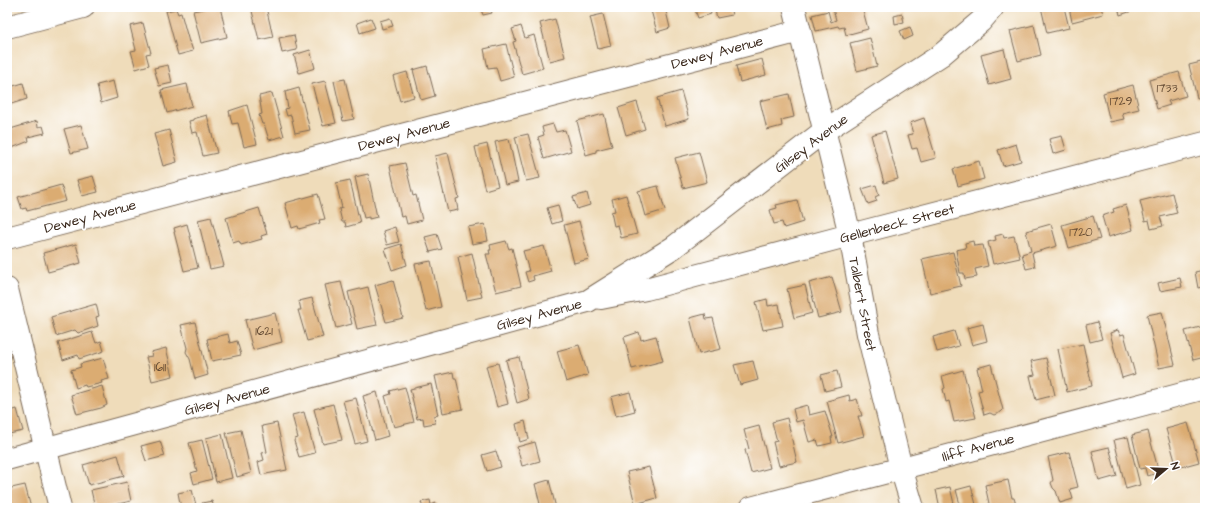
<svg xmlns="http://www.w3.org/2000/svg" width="1212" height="515" viewBox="0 0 1212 515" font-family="'Architects Daughter',sans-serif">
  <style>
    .building { fill: #dbac72 }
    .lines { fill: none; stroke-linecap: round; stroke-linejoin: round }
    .minor-casing { stroke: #7a6855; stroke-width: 24 }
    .minor { stroke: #fff; stroke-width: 22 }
    .labels { text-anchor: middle; stroke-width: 3.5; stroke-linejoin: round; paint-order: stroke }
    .number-label { font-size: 12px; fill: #634a33 }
    .street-label { font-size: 14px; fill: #3b2a1e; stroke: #fff }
  </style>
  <rect width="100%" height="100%" fill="#fff"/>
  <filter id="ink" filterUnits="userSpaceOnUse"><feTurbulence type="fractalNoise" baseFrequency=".025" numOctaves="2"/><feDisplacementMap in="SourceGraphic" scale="8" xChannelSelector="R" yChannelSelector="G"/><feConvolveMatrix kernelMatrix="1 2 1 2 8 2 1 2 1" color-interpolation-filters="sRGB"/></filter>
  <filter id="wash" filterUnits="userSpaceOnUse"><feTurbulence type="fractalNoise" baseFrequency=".012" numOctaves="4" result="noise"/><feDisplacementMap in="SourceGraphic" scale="16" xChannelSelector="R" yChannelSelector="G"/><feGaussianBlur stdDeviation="0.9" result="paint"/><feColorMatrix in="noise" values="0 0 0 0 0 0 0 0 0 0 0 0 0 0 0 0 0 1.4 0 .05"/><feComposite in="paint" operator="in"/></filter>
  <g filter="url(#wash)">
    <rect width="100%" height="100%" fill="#efdcba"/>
    <g id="blocks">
      <g class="building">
        <path d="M212 7H220L227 37 201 43 193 11Z"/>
        <path d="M251 7H266L273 37 259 40Z"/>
        <path d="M480 7H490L492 13 483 15Z"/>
        <path d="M650 7H665L670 28 657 32Z"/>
        <path d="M694 7H709L711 14 698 18Z"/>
        <path d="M714 7H730L732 15 717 18Z"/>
        <path d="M841 7H862L868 29 846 35 844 27 839 28 838 26 816 31 812 15 828 11 831 22 836 20 833 9Z"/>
        <path d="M1041 7H1064L1069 28 1047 33Z"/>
        <path d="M1069 7H1101L1103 14 1072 22Z"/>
        <path d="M1118 7H1144L1120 15Z"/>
        <path d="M176 9 178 14 181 13 189 42H190L193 51 178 55 166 11Z"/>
        <path d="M603 14 611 46 598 49 590 17Z"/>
        <path d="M902 14 904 22 895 24 894 16Z"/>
        <path d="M371 18 375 28 360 33 357 23Z"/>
        <path d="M390 18 393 26 382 29 380 21Z"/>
        <path d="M555 19 565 57 550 61 540 23Z"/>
        <path d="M143 23 151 53 146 54 149 65 136 69 131 51 136 50 130 26Z"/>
        <path d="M1034 25 1041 55 1018 61 1010 31Z"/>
        <path d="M521 26 525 38 534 35 543 68 522 74 513 42 516 41 512 29Z"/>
        <path d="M910 27 913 36 904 40 900 31Z"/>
        <path d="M294 35 297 50 282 53 279 38Z"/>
        <path d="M870 38 877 66 857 71 850 43Z"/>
        <path d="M506 44 514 77 500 81 496 67 488 68 484 49Z"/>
        <path d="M1004 49 1011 79 989 85 981 55Z"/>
        <path d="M310 50 315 68 299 73 294 55Z"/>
        <path d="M762 59 766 75 740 82 736 66Z"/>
        <path d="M1205 61V96L1197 98 1189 65Z"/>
        <path d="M168 65 172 83 159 86 154 68Z"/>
        <path d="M427 66 435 96 421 100 413 70Z"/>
        <path d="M407 72 414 97 400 101 393 76Z"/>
        <path d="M1179 72 1186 96 1168 101 1170 105 1157 109 1149 80Z"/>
        <path d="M345 79 354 119 343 121 334 81Z"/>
        <path d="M113 81 117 98 101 103 97 85Z"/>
        <path d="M325 81 336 123 323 126 312 84Z"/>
        <path d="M23 83 27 99 8 105 7 103V88Z"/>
        <path d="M187 84 192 106 167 113 161 90Z"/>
        <path d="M1133 85 1139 109 1122 113 1124 119 1110 122 1103 93Z"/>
        <path d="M299 88 310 130 295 133 291 115 287 116 285 109 288 108 285 92Z"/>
        <path d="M681 91 689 119 665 126 657 98Z"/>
        <path d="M272 93 284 136 269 140 264 124H262L259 115 262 114 259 96Z"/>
        <path d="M789 94 794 117 781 120 782 126 767 130 760 101Z"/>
        <path d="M637 102 645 129 626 135 618 108Z"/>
        <path d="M247 105 257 144 244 147 238 123 232 124 229 111Z"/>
        <path d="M604 114 612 146 596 150V152L586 155 577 121Z"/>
        <path d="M207 115 217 153 203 156 197 132 192 133 189 121 193 120V119Z"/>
        <path d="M924 118 936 158 921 162 917 148 912 149 908 135 913 134 910 123Z"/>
        <path d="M37 121 38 127 43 126 45 133 28 137 29 141 7 150V130Z"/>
        <path d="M553 124 556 132 565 130 571 151 544 159 538 137 544 135 542 127Z"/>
        <path d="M81 125 88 149 71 153 64 129Z"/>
        <path d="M169 130 177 162 163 166 154 134Z"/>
        <path d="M885 131 898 179 884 183 871 135Z"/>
        <path d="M528 134 540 178 526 181 515 137Z"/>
        <path d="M1062 136 1066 150 1053 154 1049 139Z"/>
        <path d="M509 139 518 182 505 185 495 142Z"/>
        <path d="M487 144 498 186 485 190 475 147Z"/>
        <path d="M1016 144 1021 161 1003 166 998 150Z"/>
        <path d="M699 152 707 182 683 188 675 158Z"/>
        <path d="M448 153 459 198 456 199 458 210 448 212 435 156Z"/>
        <path d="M979 161 984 179 958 186 953 169Z"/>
        <path d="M405 163 413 196 416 195 422 220 407 224 405 216 401 217 390 166Z"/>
        <path d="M368 174 377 217 369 219V217L364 218 355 177Z"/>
        <path d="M93 176 98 192 82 196 77 180Z"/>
        <path d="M350 180 360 223 346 227 345 222H342L339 209 342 208 336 183Z"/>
        <path d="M61 185 66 201 27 211 26 208 22 209 18 197Z"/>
        <path d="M876 185 879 195 875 197 877 201 868 204 862 189Z"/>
        <path d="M658 186 665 210 645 216 638 191Z"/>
        <path d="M587 193 590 205 577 209 573 197Z"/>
        <path d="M1172 193 1177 213 1160 217 1163 226 1151 229 1149 220 1145 221 1140 201Z"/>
        <path d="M318 194 325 219 319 220 320 223 299 229 298 226 292 228 285 203Z"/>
        <path d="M626 195 637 234 621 238 618 225 614 226 611 212 615 211 612 199Z"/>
        <path d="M797 200 803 222 784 228 782 222 774 224 770 210 777 208 776 205Z"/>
        <path d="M558 205 562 221 552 224 547 208Z"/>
        <path d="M1126 205 1133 230 1108 237 1102 216 1114 212 1113 209Z"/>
        <path d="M259 208 267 234 261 236 262 239 241 245 239 241 233 243 226 218Z"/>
        <path d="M1093 216 1100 239 1069 248 1062 225Z"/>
        <path d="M211 217 224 266 210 269 198 220Z"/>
        <path d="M579 221 589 259 574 263 564 225Z"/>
        <path d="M187 224 198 268 184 271 174 232H175L174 228Z"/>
        <path d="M485 224 488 241 472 244 468 227Z"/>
        <path d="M1051 224 1057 246 1032 253 1035 267 1026 269 1022 254 1031 251 1026 231Z"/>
        <path d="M395 227 399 242 387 245 383 231Z"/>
        <path d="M437 234 442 249 430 252 425 237Z"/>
        <path d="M1003 234 1004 238 1014 236 1020 258 993 264 988 242 996 240 995 236Z"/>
        <path d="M506 241 509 249 512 248 521 286 496 292 486 254H490L489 250H491L490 245Z"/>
        <path d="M973 241 974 246 983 245 988 266 975 269 977 277 965 279 964 273H960L956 250 966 248 965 243Z"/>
        <path d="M76 244 81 263 48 272 43 253Z"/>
        <path d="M401 244 407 265 392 270 385 249Z"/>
        <path d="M544 246 551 271 533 276 534 280 528 282 525 272 529 271 523 251Z"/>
        <path d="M953 252 961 286 930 293 922 259Z"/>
        <path d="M472 253 482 297 467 300 458 257Z"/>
        <path d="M431 261 441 307 426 311 415 264Z"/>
        <path d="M1204 270 1205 286 1198 288 1195 272Z"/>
        <path d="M832 277 842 312 818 318 809 283Z"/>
        <path d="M1180 278 1182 287 1160 291 1158 283Z"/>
        <path d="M393 280 403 318 386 322 375 285Z"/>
        <path d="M341 282 352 324 336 328 325 285Z"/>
        <path d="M805 285 812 313 794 318 787 289Z"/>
        <path d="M368 287 377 325 357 329 348 292Z"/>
        <path d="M312 298 323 337 307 341 298 310H301L299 301Z"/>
        <path d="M767 299 768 306 779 304 783 326 763 330 756 302Z"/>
        <path d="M96 304 99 316 96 317 98 326 78 333 75 330 56 336 51 317Z"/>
        <path d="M1162 312 1175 365 1159 368 1147 315Z"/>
        <path d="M275 313 282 342 253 350 245 320Z"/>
        <path d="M705 314 706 319 713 318 721 349 699 354 690 318Z"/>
        <path d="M195 322 208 375 195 379 190 359 186 352 187 348 181 325Z"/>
        <path d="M1097 322 1102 339 1090 342 1086 325Z"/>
        <path d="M983 324 987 341 972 345 967 328Z"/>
        <path d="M1204 326 1205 357 1193 360 1185 331Z"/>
        <path d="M1118 330 1120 335 1124 334 1135 374 1122 378 1110 333Z"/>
        <path d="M954 331 959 346 937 352 933 337Z"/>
        <path d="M92 332 96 343 101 341 104 351 79 359 78 355 63 360 58 343Z"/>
        <path d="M639 332 641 340 656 336 663 361 632 369 624 337Z"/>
        <path d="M228 334 230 343 237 341 241 355 212 361 207 339Z"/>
        <path d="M1083 344 1092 386 1067 392 1058 349Z"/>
        <path d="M579 345 588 375 566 382 557 351Z"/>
        <path d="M166 348 173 376 152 381 146 357 152 356 151 352Z"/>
        <path d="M519 357 529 399 517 403 506 360Z"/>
        <path d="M103 358 109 379 101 381 102 383 86 387 85 385 76 388 71 370 81 367 80 364Z"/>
        <path d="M1046 358 1055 395 1036 400 1030 376 1035 375 1031 361Z"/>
        <path d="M753 361 758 380 740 385 734 365Z"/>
        <path d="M498 363 508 404 497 407 486 366Z"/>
        <path d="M991 364 1003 410 1001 412 994 415 990 413 984 415 978 391 982 390 977 368Z"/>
        <path d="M963 370 976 418 954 422 949 401 946 402 943 389 945 388 942 376Z"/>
        <path d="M837 371 841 387 825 391 821 375Z"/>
        <path d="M453 372 454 378H456L463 409 443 413 435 376Z"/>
        <path d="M431 384 438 415 434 416 435 423 424 425 423 418 417 419 410 389Z"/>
        <path d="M102 386 107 405 101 408 77 414 71 395Z"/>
        <path d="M405 387 414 422 394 427 385 396 391 394 390 391Z"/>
        <path d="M377 392 388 436 375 440 363 396Z"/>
        <path d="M630 392 635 411 616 416 611 397Z"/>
        <path d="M849 395 850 401 857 399 862 416H858L864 436 838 443 827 401Z"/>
        <path d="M356 398 367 441 355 444 343 401Z"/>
        <path d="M333 404 342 440 323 444 314 409Z"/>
        <path d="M807 405 809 415 825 411 833 437H831L832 443 819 446 817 440 809 442 803 420 796 422 793 409Z"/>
        <path d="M17 409 23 431 9 434 10 436 7 437V412Z"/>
        <path d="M304 412 315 453 299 457 294 441 295 439 298 438 292 415Z"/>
        <path d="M787 418 797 462 779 466 773 442 777 441 772 422Z"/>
        <path d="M525 421 529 439 520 442 516 424Z"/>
        <path d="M277 423 287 470 261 475 258 462 264 460 262 453 267 452 262 426Z"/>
        <path d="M1188 423 1199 462 1177 468 1166 429Z"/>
        <path d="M759 426 770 468 751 473 745 450 749 449 744 430Z"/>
        <path d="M241 430 251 473 237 477 226 433Z"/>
        <path d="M1148 431 1159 473 1147 476 1145 468 1140 469 1132 435Z"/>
        <path d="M222 434 232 478 216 482 206 438Z"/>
        <path d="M1128 437 1140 485 1126 489 1114 440Z"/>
        <path d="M202 440 212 479 194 484 191 473 197 471 189 443Z"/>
        <path d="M160 441 165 456 146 461 141 446Z"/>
        <path d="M535 442 540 461 522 466 517 447Z"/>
        <path d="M1109 447 1117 476 1099 481 1092 451Z"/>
        <path d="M496 451 501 467 487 471 482 455Z"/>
        <path d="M1069 452 1078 487 1070 489 1073 499 1060 503 1056 491 1053 488 1051 483 1053 480 1048 457Z"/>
        <path d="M118 455 124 476 89 485 83 465Z"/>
        <path d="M649 467 657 498 635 504 627 472Z"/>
        <path d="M549 480 556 508H541L535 484Z"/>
        <path d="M1008 480 1012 498H1014L1016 505 1014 508H990L985 485Z"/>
        <path d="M127 482 131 501 101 508H95L91 490Z"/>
        <path d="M25 485 31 508H7V489Z"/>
        <path d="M971 486 977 508H961L956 490Z"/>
        <path d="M950 487 955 508H940L936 490Z"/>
        <path d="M192 490 196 505 181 508 178 493Z"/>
        <path d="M430 500 431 505 436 503 438 508H423L421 502Z"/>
        <path d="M212 501 214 508H203L202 503Z"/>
      </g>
    </g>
  </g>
  <g filter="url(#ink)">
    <use href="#blocks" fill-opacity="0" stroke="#7a6855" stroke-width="1"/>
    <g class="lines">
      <defs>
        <g id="minor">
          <path d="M794 7 850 235 868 334 901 468 913 508"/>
          <path d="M7 27 83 7"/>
          <path d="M7 238 800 31"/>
          <path d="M7 289 60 508"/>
          <path d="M601 298 646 289 850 235 1205 143"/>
          <path d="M7 459 588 301 674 247 824 131 941 55 981 21 993 7"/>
          <path d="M751 508 1205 388"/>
        </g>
      </defs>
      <use href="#minor" class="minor-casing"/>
      <use href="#minor" class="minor"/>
    </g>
  </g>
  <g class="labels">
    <g class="number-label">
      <text x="1167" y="92">1733</text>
      <text x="1121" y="105">1729</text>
      <text x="1081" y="236">1720</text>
      <text x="264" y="335">1621</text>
      <text x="160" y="371">1611</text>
    </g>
    <g class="street-label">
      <text transform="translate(717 52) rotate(-15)" y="5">Dewey Avenue</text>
      <text transform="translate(404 134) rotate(-15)" y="5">Dewey Avenue</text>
      <text transform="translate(811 143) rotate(-37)" y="5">Gilsey Avenue</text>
      <text transform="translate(90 216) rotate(-15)" y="5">Dewey Avenue</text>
      <text transform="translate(897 223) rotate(-15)" y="5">Gellenbeck Street</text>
      <text transform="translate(863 304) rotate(79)" y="5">Talbert Street</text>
      <text transform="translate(539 314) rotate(-15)" y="5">Gilsey Avenue</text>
      <text transform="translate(227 399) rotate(-15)" y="5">Gilsey Avenue</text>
      <text transform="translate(978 447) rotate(-15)" y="5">Iliff Avenue</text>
    </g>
  </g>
  <rect width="1212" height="515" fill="none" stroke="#fff" stroke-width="24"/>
  <g transform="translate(1166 469) rotate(71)" stroke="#ffffff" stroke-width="3" paint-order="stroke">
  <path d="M0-3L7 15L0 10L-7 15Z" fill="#3b2a1e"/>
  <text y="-6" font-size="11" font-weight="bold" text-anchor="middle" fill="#3b2a1e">N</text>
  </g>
</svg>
